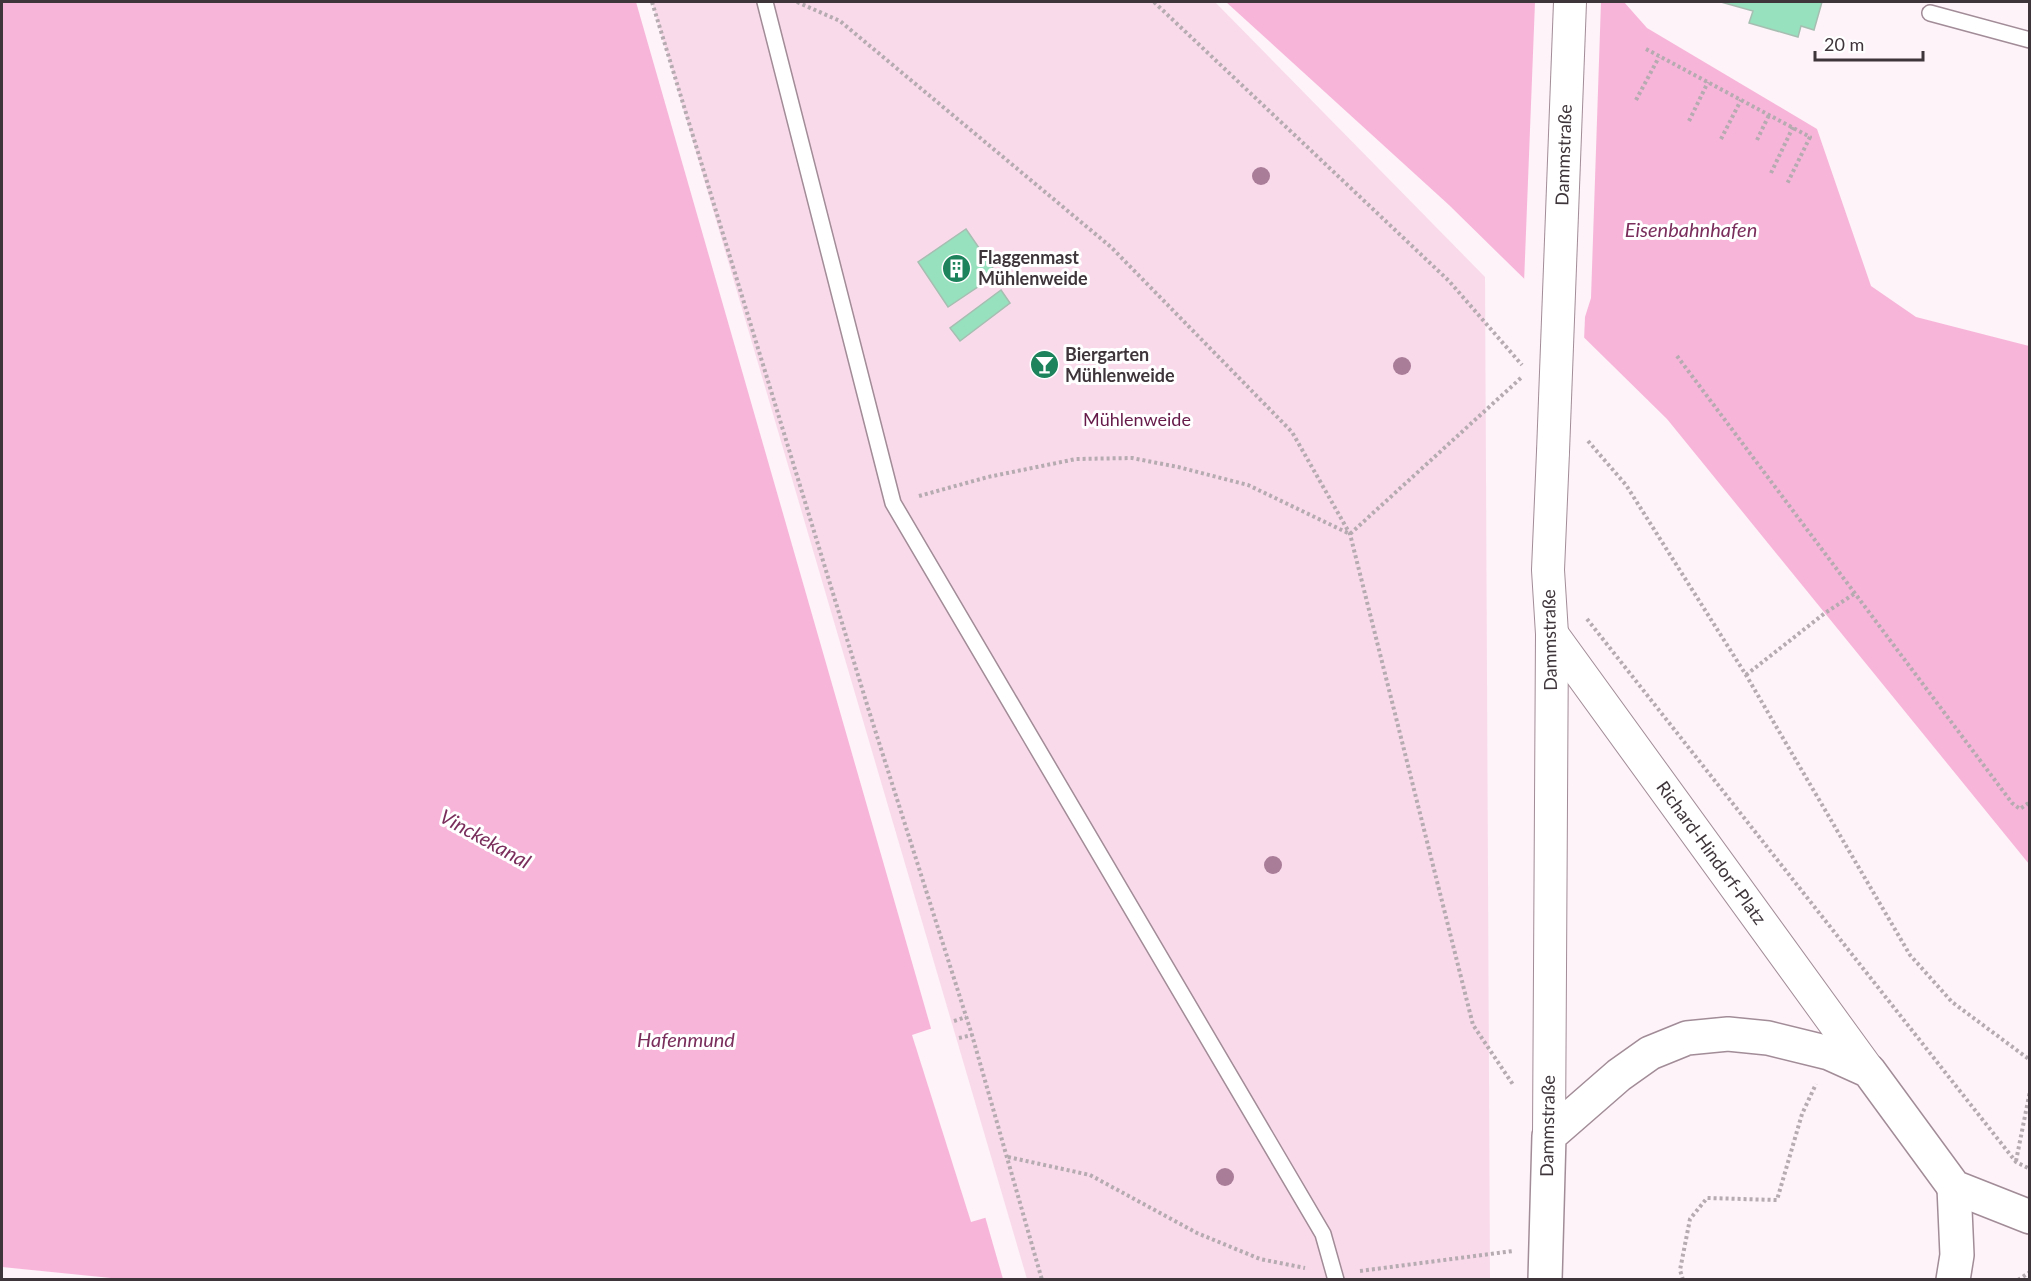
<svg xmlns="http://www.w3.org/2000/svg" width="2031" height="1281" viewBox="0 0 2031 1281" font-family="Lato,sans-serif">
  <style>
    .green { fill: #f9daea }
    .water { fill: #f7b5d9 }
    .pier { fill: #fdf3f8 }
    .building { fill: #97e1be; stroke: #a6beb2; stroke-width: 1.5 }
    .lines { fill: none; stroke-linecap: round; stroke-linejoin: round }
    .service-casing { stroke: #a28c97; stroke-width: 18 }
    .minor-casing { stroke: #a28c97; stroke-width: 34 }
    .tertiary-casing { stroke: #a28c97; stroke-width: 36 }
    .path { stroke: #b5abb0; stroke-width: 4; stroke-dasharray: 3 3; stroke-linecap: butt }
    .service { stroke: #fff; stroke-width: 15 }
    .minor { stroke: #fff; stroke-width: 32 }
    .tertiary { stroke: #fff; stroke-width: 33 }
    .minor-bridge-casing { stroke: #a28c97; stroke-width: 34; stroke-linecap: butt }
    .minor-bridge { stroke: #fff; stroke-width: 32 }
    .tree { fill: #a97c98 }
    .labels { text-anchor: middle; stroke-width: 6; stroke-linejoin: round; paint-order: stroke }
    .street-label { font-size: 18px; fill: #3e353a; stroke: #fff }
    .poi-label { font-size: 18px; font-weight: bold; fill: #3e353a; stroke: #fff; text-anchor: start }
    .park-label { font-size: 18px; fill: #651a49; stroke: #fff }
    .water-label { font-size: 20px; font-style: italic; fill: #7a2e5c; stroke: #fff }
  </style>
  <rect width="100%" height="100%" fill="#fdf3f8"/>
  <path class="green" d="M652 2H1215L1485 277 1490 1279H1027Z"/>
  <g class="water">
    <path d="M2 2H636L1003 1279H2Z"/>
    <path d="M1226 2H1624L1647 28 1817 129 1871 286 1916 317 2029 346V864L1667 419 1449 205Z"/>
  </g>
  <g class="pier">
    <path d="M1535 2H1601L1591 298 1585 317 1584 341 1524 283Z"/>
    <path d="M933 1028 988 1217 971 1222 912 1035Z"/>
    <path d="M2 1267 121 1279H2Z"/>
  </g>
  <g class="building">
    <path d="M1721 2H1822L1814 30 1801 26 1798 37 1749 23 1753 11Z"/>
    <path d="M966 229 997 274 948 307 918 262Z"/>
    <path d="M1001 290 1010 303 960 341 950 328Z"/>
  </g>
  <g class="lines">
    <defs>
      <g id="service">
        <path d="M765 2 893 503 1323 1234 1336 1280"/>
        <path d="M1930 13 2030 40"/>
      </g>
      <g id="minor">
        <path d="M1552 634 1869 1071"/>
        <path d="M1549 1136 1552 634 1548 570 1553 452"/>
      </g>
      <g id="tertiary">
        <path d="M1545 1280 1549 1136 1619 1075 1650 1053 1687 1038 1728 1034 1768 1038 1829 1053 1869 1071 1954 1187 2030 1217"/>
        <path d="M1953 1280 1957 1255 1954 1187"/>
      </g>
    </defs>
    <use href="#service" class="service-casing"/>
    <use href="#minor" class="minor-casing"/>
    <use href="#tertiary" class="tertiary-casing"/>
    <g class="path">
      <path d="M652 2 869 711 972 1035 1042 1280"/>
      <path d="M797 2 840 21 1111 247 1292 432 1350 534 1473 1025 1514 1086"/>
      <path d="M1154 2 1449 281 1522 365"/>
      <path d="M1646 49 1810 137 1787 184"/>
      <path d="M1636 100 1659 57"/>
      <path d="M1689 121 1708 82"/>
      <path d="M1721 139 1741 100"/>
      <path d="M1757 140 1769 115"/>
      <path d="M1771 173 1793 127"/>
      <path d="M1677 356 2012 803 2020 809 2030 802"/>
      <path d="M1588 441 1626 485 1746 675 1910 955 1952 1002 2030 1060"/>
      <path d="M919 496 988 477 1076 459 1132 458 1178 467 1248 485 1350 534 1522 377"/>
      <path d="M1587 619 2016 1162 2030 1169"/>
      <path d="M1746 675 1825 613 1854 594"/>
      <path d="M954 1021 966 1017"/>
      <path d="M959 1038 972 1035"/>
      <path d="M1008 1157 1090 1175 1197 1233 1260 1259 1305 1268"/>
      <path d="M2016 1161 2030 1091"/>
      <path d="M1360 1271 1513 1251"/>
      <path d="M1683 1280 1680 1270 1690 1219 1707 1198 1777 1200 1802 1114 1816 1084"/>
      <path d="M2018 1280 2030 1272"/>
    </g>
    <use href="#service" class="service"/>
    <use href="#minor" class="minor"/>
    <use href="#tertiary" class="tertiary"/>
    <defs>
      <path id="minor-bridge" d="M1553 452 1570 2"/>
    </defs>
    <use href="#minor-bridge" class="minor-bridge-casing"/>
    <use href="#minor-bridge" class="minor-bridge"/>
  </g>
  <g class="tree">
    <circle cx="1261" cy="176" r="9"/>
    <circle cx="1402" cy="366" r="9"/>
    <circle cx="1273" cy="865" r="9"/>
    <circle cx="1225" cy="1177" r="9"/>
  </g>
  <defs>
    <symbol id="building-disc" viewBox="-11 -11 22 22"><circle r="9.5" fill="#1c835d" stroke="#fff"/><path d="M-4-6H4V6H1V3H-1V6H-4ZM-2.5-4.3h1.7v1.8h-1.7ZM.8-4.3h1.7v1.8H.8ZM-2.5-1h1.7V.8h-1.7ZM.8-1h1.7V.8H.8Z" fill="#fff"/></symbol>
    <symbol id="bar-disc" viewBox="-11 -11 22 22"><circle r="9.5" fill="#1c835d" stroke="#fff"/><path d="M-6-5H6L.8 .8V4.5H3.5V6h-7V4.5H-.8V.8Z" fill="#fff"/></symbol>
  </defs>
  <g fill-rule="evenodd">
    <use href="#building-disc" x="940" y="252" width="33" height="33"/>
    <use href="#bar-disc" x="1028" y="348" width="33" height="33"/>
  </g>
  <g class="labels">
    <g class="street-label">
      <text transform="translate(1564 155) rotate(-88)" y="6">Dammstraße</text>
      <text transform="translate(1550 640) rotate(-91)" y="6">Dammstraße</text>
      <text transform="translate(1711 853) rotate(54)" y="6">Richard-Hindorf-Platz</text>
      <text transform="translate(1548 1126) rotate(-89)" y="6">Dammstraße</text>
    </g>
    <g class="poi-label">
      <text x="978" y="264">Flaggenmast<tspan x="978" dy="21">Mühlenweide</tspan></text>
      <text x="1065" y="361">Biergarten<tspan x="1065" dy="21">Mühlenweide</tspan></text>
    </g>
    <g class="park-label">
      <text x="1137" y="426">Mühlenweide</text>
    </g>
    <g class="water-label">
      <text x="1691" y="237">Eisenbahnhafen</text>
      <text transform="translate(485 839) rotate(29)" y="7">Vinckekanal</text>
      <text x="686" y="1047">Hafenmund</text>
    </g>
  </g>
  <rect width="2031" height="1281" fill="none" stroke="#3e353a" stroke-width="6"/>
  <path d="M1815 51v9h108v-9" fill="none" stroke="#3e353a" stroke-width="3"/>
  <text x="1824" y="51" font-size="18" fill="#3e353a" stroke="#ffffff" stroke-width="4.5" paint-order="stroke">20 m</text>
</svg>
